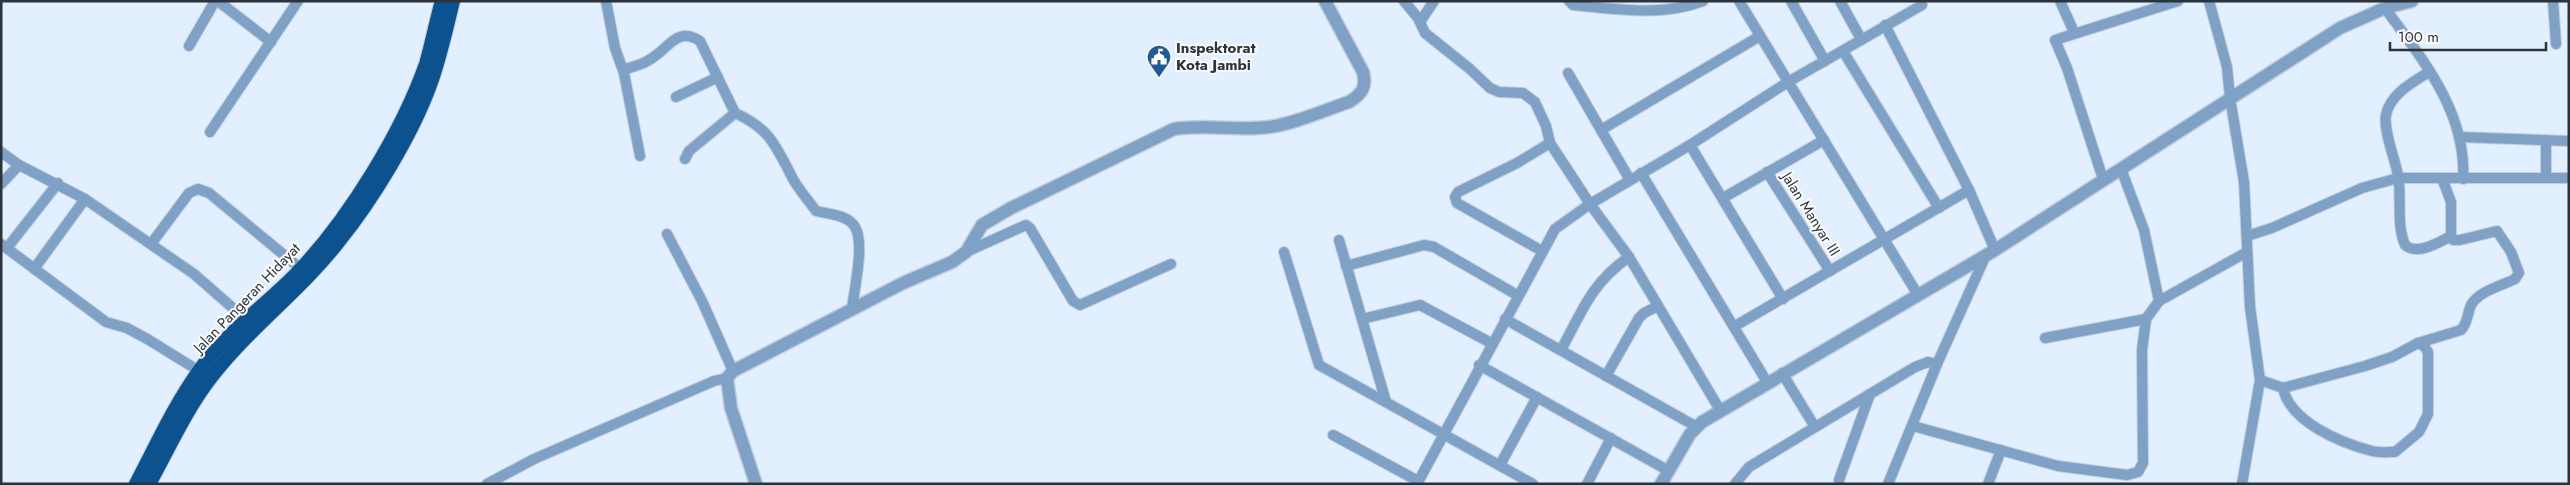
<svg xmlns="http://www.w3.org/2000/svg" width="2570" height="485" viewBox="0 0 2570 485" font-family="Jost,sans-serif">
  <style>
    .lines { fill: none; stroke-linecap: round; stroke-linejoin: round }
    .minor-casing { stroke: #c0cddc; stroke-width: 12 }
    .tertiary-casing { stroke: #c0cddc; stroke-width: 15 }
    .trunk-casing { stroke: #c0cddc; stroke-width: 16 }
    .minor { stroke: #7fa1c5; stroke-width: 10 }
    .tertiary { stroke: #7fa1c5; stroke-width: 12 }
    .trunk { stroke: #0c528f; stroke-width: 14 }
    .labels { text-anchor: middle; stroke-width: 4; stroke-linejoin: round; paint-order: stroke }
    .poi-label { font-size: 15px; font-weight: bold; fill: #2c333b; stroke: #fbfbfb; text-anchor: start }
    .street-label { font-size: 15px; fill: #2c333b; stroke: #fbfbfb }
  </style>
  <rect width="100%" height="100%" fill="#e1efff"/>
  <g class="lines">
    <defs>
      <g id="minor">
        <path d="M218 1 271 42"/>
        <path d="M606 1 615 48 624 73 640 156"/>
        <path d="M1404 1 1418 18 1425 33 1470 69 1490 88 1499 92 1523 93 1535 102 1546 126 1550 143 1590 204 1629 257 1720 410"/>
        <path d="M1569 1 1573 5C1616 9 1662 17 1703 1"/>
        <path d="M1739 1 1918 295"/>
        <path d="M1791 1 1825 61"/>
        <path d="M1840 1 1861 39"/>
        <path d="M2060 1 2074 32"/>
        <path d="M2209 1 2227 67 2230 98 2244 182 2250 307 2260 380 2242 484"/>
        <path d="M2553 1 2556 44"/>
        <path d="M2385 8C2422 59 2467 112 2463 179"/>
        <path d="M1420 22 1434 1"/>
        <path d="M1885 25 1969 190 1995 250"/>
        <path d="M189 46 215 1"/>
        <path d="M1843 51 1939 208"/>
        <path d="M623 70C631 67 642 65 649 60 669 49 676 26 700 41L735 113C771 129 776 147 793 179 799 190 809 201 816 211 829 214 848 215 855 227 865 243 854 291 852 309"/>
        <path d="M2429 72C2413 82 2390 94 2386 115 2383 130 2395 159 2398 175 2402 197 2396 224 2405 245 2418 256 2439 242 2451 236"/>
        <path d="M1568 73 1630 180"/>
        <path d="M676 97 718 77"/>
        <path d="M1601 130 1760 36"/>
        <path d="M210 132 298 1"/>
        <path d="M2459 137 2569 141"/>
        <path d="M2546 140V178"/>
        <path d="M1690 145 1783 299"/>
        <path d="M1 152 19 165 85 199 194 274 250 323"/>
        <path d="M685 159 689 151 735 113"/>
        <path d="M2121 169 2144 230 2159 301"/>
        <path d="M1767 172 1830 271"/>
        <path d="M1641 173 1767 382"/>
        <path d="M2442 178 2451 202V236"/>
        <path d="M2103 179 2067 68 2055 40 2178 1"/>
        <path d="M1 184 19 165"/>
        <path d="M1723 198 1824 140"/>
        <path d="M667 234 702 301 733 371"/>
        <path d="M2247 236 2272 228 2362 188 2398 178H2569"/>
        <path d="M1339 240 1386 402"/>
        <path d="M1 244 106 322 127 328 149 340 199 371"/>
        <path d="M151 244 189 193 198 189 209 193 301 269"/>
        <path d="M7 248 58 183"/>
        <path d="M1542 251 1457 203 1455 197 1458 192 1517 163 1550 143"/>
        <path d="M966 252 1026 225 1030 228 1073 301 1080 305 1171 264"/>
        <path d="M1284 252 1319 365 1533 484"/>
        <path d="M1346 266 1424 245 1434 247 1517 295"/>
        <path d="M34 269 85 199"/>
        <path d="M1362 319 1420 305 1491 343"/>
        <path d="M1505 319 1697 427"/>
        <path d="M1735 326 1969 190"/>
        <path d="M2045 338 2146 319"/>
        <path d="M1561 350C1582 312 1591 283 1629 257"/>
        <path d="M1479 365 1669 471"/>
        <path d="M1782 373 1815 427"/>
        <path d="M1606 376 1639 318 1644 313 1658 306"/>
        <path d="M2260 380 2283 388C2290 422 2341 443 2372 451 2379 453 2388 452 2395 452L2419 432 2428 414V352L2424 346 2418 343"/>
        <path d="M2283 388 2365 366 2392 357 2418 343 2461 330C2468 323 2467 314 2471 305 2479 291 2501 286 2515 279L2519 273 2511 252 2497 231 2460 240H2453L2451 236"/>
        <path d="M1913 426 2058 466 2127 475 2138 472 2143 463 2142 350 2146 319 2159 301 2247 252"/>
        <path d="M1333 435 1418 481"/>
        <path d="M1500 465 1537 397"/>
        <path d="M1839 480 1870 394"/>
        <path d="M487 484 534 459 714 381 727 378"/>
        <path d="M1417 484 1555 229 1590 204 1690 145 1788 82 1922 5"/>
        <path d="M1587 484 1611 438"/>
        <path d="M1735 484 1749 467 1915 367 1928 362 1937 364"/>
        <path d="M1888 484 1937 364 1986 255"/>
        <path d="M1988 484 2001 450"/>
      </g>
      <g id="tertiary">
        <path d="M756 484 731 408 727 378 733 371 903 283 952 262 966 252 982 225 1011 208 1174 129C1204 124 1237 131 1269 127 1294 124 1325 110 1349 102 1362 94 1367 87 1363 72L1325 1"/>
        <path d="M1661 484 1690 434 1702 422 1995 250 2340 28 2385 8 2412 1"/>
      </g>
      <g id="trunk">
        <path d="M136 484C156 446 174 406 199 371 226 332 268 304 300 270 350 217 402 132 426 64 432 43 436 22 442 1"/>
        <path d="M149 484C169 448 186 409 212 376 249 328 301 290 339 241 372 200 412 135 430 85 440 58 446 29 453 1"/>
      </g>
    </defs>
    <use href="#minor" class="minor-casing"/>
    <use href="#tertiary" class="tertiary-casing"/>
    <use href="#trunk" class="trunk-casing"/>
    <use href="#minor" class="minor"/>
    <use href="#tertiary" class="tertiary"/>
    <use href="#trunk" class="trunk"/>
  </g>
  <defs>
    <symbol id="civic-pin" viewBox="-11 -11 22 30"><path d="M0 17L-7.5 6A9.5 9.5 0 1 1 7.5 6Z" fill="#225a92" stroke="#fbfbfb"/><path d="M-.6-6.5H3V-4.5H.6V-3L4-1V1h2V6H-6V1h2V-1L-.6-3ZM-1.2 2.5V6h2.4V2.5Z" fill="#fff"/></symbol>
  </defs>
  <g fill-rule="evenodd">
    <use href="#civic-pin" x="1145" y="43" width="28" height="38"/>
  </g>
  <g class="labels">
    <g class="poi-label">
      <text x="1176" y="53">Inspektorat<tspan x="1176" dy="17">Kota Jambi</tspan></text>
    </g>
    <g class="street-label">
      <text transform="translate(1811 214) rotate(58)" y="5">Jalan Manyar III</text>
      <text transform="translate(247 298) rotate(-46)" y="5">Jalan Pangeran Hidayat</text>
    </g>
  </g>
  <rect width="2570" height="485" fill="none" stroke="#2c333b" stroke-width="5"/>
  <path d="M2390 42v8h156v-8" fill="none" stroke="#2c333b" stroke-width="2.5"/>
  <text x="2398" y="42" font-size="15" fill="#2c333b" stroke="#fbfbfb" stroke-width="4" paint-order="stroke">100 m</text>
</svg>
